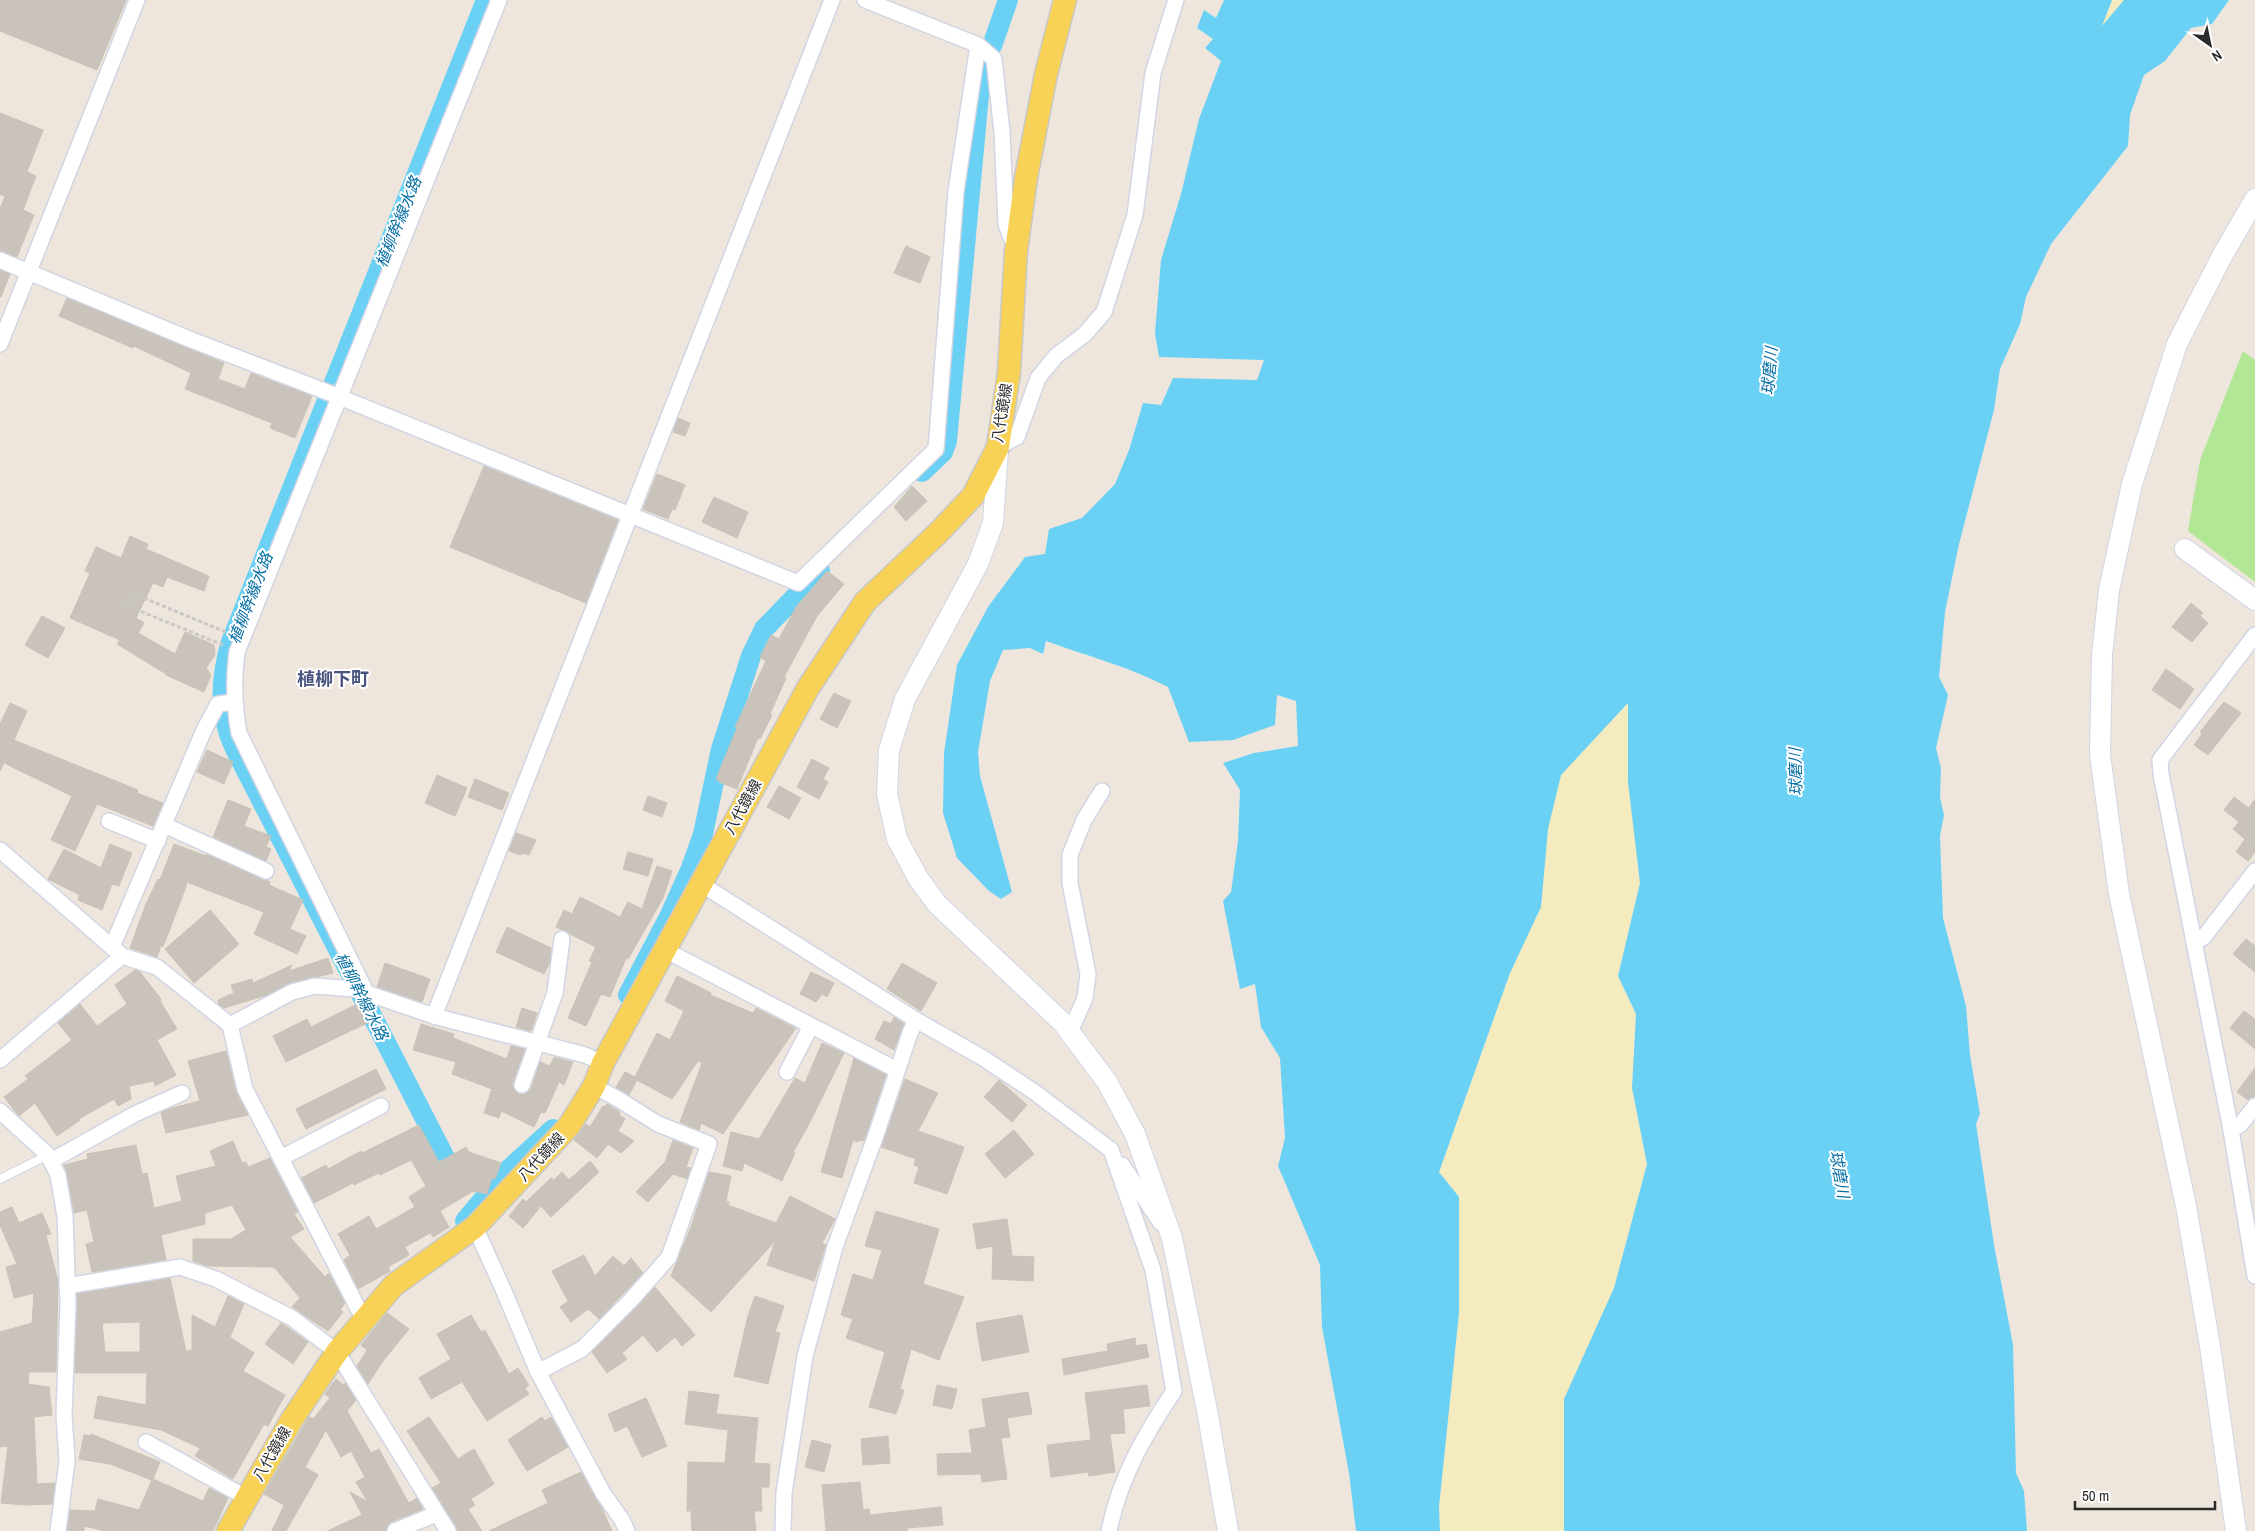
<svg xmlns="http://www.w3.org/2000/svg" width="2255" height="1531" viewBox="0 0 2255 1531" font-family="'Archivo Narrow','Noto Sans JP',sans-serif">
  <style>
    .green { fill: #b2e796 }
    .sand { fill: #f4ebbe }
    .water { fill: #6ad1f5 }
    .lines { fill: none; stroke-linecap: round; stroke-linejoin: round }
    .canal { stroke: #6ad1f5; stroke-width: 20 }
    .building { fill: #c9c3bc; stroke: #c9c2b6; fill-rule: evenodd }
    .lane-casing { stroke: #d1d5e4; stroke-width: 10 }
    .street-casing { stroke: #d1d5e4; stroke-width: 18 }
    .secondary-casing { stroke: #d1d5e4; stroke-width: 22 }
    .primary-casing { stroke: #c8c8c8; stroke-width: 25 }
    .path { stroke: #c8c8c8; stroke-width: 3; stroke-dasharray: 4 2.5; stroke-linecap: butt }
    .lane { stroke: #fff; stroke-width: 8 }
    .street { stroke: #fff; stroke-width: 15 }
    .secondary { stroke: #fff; stroke-width: 20 }
    .primary { stroke: #f8d157; stroke-width: 22 }
    .labels { text-anchor: middle; stroke-width: 4; stroke-linejoin: round; paint-order: stroke }
    .street-label { font-size: 15px; fill: #2b2b2b; stroke: #fff }
    .water-label { font-size: 16px; font-style: italic; fill: #066fa4; stroke: #fff }
    .quarter-label { font-size: 18px; font-weight: bold; fill: #49537e; stroke: #fff }
  </style>
  <rect width="100%" height="100%" fill="#eee6dc"/>
  <path class="green" d="M2243 351 2255 360V582L2188 531 2200 460Z"/>
  <g class="sand">
    <path d="M2112 0H2124L2101 28Z"/>
    <path d="M1628 702V782L1640 883 1618 976 1636 1014 1632 1088 1647 1164 1614 1288 1564 1399V1531H1440L1439 1507 1459 1313V1197L1439 1172 1510 973 1541 907 1548 829 1561 775Z"/>
  </g>
  <path class="water" d="M1224 0H2112L2102 26 2124 0H2229L2212 24 2191 28 2165 61 2144 75 2130 115 2128 146 2051 244 2026 297 2020 324 2000 369 1994 410 1959 544 1945 612 1939 677 1948 695 1936 748 1941 768 1940 797 1944 815 1940 836 1943 918 1966 1006 1970 1055 1980 1114 1976 1124 1994 1245 2013 1345 2016 1473 2024 1491 2027 1531H1564V1399L1614 1288 1647 1164 1632 1088 1636 1014 1618 976 1640 883 1628 782V703L1561 775 1548 829 1541 907 1510 973 1439 1172 1459 1197V1313L1439 1507 1440 1531H1356L1349 1473 1322 1327 1320 1265 1278 1166 1285 1138 1280 1058 1261 1027 1255 984 1240 989 1223 901 1231 892 1238 841 1240 790 1223 763 1254 753 1298 746 1296 701 1277 695 1275 725 1233 740 1189 742 1168 687C1130 667 1087 656 1046 641L1043 654 1030 648 1003 650 990 681 978 752 980 776 1012 892 1001 899 989 891 957 858 943 813 944 753 957 665 988 607 1025 557 1045 554 1049 529 1082 518 1115 484 1129 450 1143 403 1161 405 1173 378 1257 380 1264 360 1159 357 1155 333 1161 260 1181 194 1199 119 1221 61 1205 48 1213 39 1197 28 1204 10 1216 18Z"/>
  <g class="lines">
    <g class="canal">
      <path d="M992 46 1008 0"/>
      <path d="M922 472 943 452 947 441 979 95 987 60"/>
      <path d="M628 995 669 917 691 868 703 834 721 749 751 656 764 629 820 571"/>
      <path d="M457 1181 235 749C218 714 220 678 231 642L486 0"/>
      <path d="M465 1221 507 1171 553 1129"/>
    </g>
  </g>
  <g class="building">
    <path d="M0 0H126L97 70 0 31Z"/>
    <path d="M0 113 43 130 27 172 36 176 23 210 34 215 17 257 0 251V209L5 196 0 194Z"/>
    <path d="M906 246 930 257 920 283 894 273Z"/>
    <path d="M0 270 10 274 1 297H0Z"/>
    <path d="M67 298 224 363 218 379 245 389 251 373 312 396 295 438 270 428 272 423 185 389 191 373 134 346 133 348 59 316Z"/>
    <path d="M678 418 690 423 685 436 673 432Z"/>
    <path d="M484 466 618 520 586 603 450 547Z"/>
    <path d="M657 474 685 485 675 510 672 509 668 519 643 509Z"/>
    <path d="M912 486 927 501 906 521 894 507Z"/>
    <path d="M714 497 748 512 737 538 702 522Z"/>
    <path d="M130 536 148 544 146 549 209 576 204 591 167 577 163 587 153 583 136 618 144 623 138 633 175 654 185 632 214 645 215 655 206 668 211 675 204 692 166 675V674L117 644 120 640 70 618 90 573 85 571 96 547 121 558Z"/>
    <path d="M827 571 844 584 817 616 784 677 786 678 770 714 772 715 760 739 758 738 737 789 719 782 720 781 716 779 737 728 735 727 766 661 760 657 771 635 779 639 796 607Z"/>
    <path d="M2191 603 2203 613 2200 616 2208 623 2192 642 2172 627Z"/>
    <path d="M42 616 65 628 48 658 25 645Z"/>
    <path d="M2166 669 2194 689 2180 709 2152 690Z"/>
    <path d="M834 693 851 701 837 728 820 719Z"/>
    <path d="M2224 702 2241 713 2208 755 2194 745 2202 734 2200 732Z"/>
    <path d="M10 703 27 711 14 740 138 790 137 793 163 803 153 826 97 804 75 851 51 840 72 796 4 763 0 771V724Z"/>
    <path d="M207 750 233 762 224 784 197 772Z"/>
    <path d="M812 759 829 768 823 779 828 782 819 799 797 787Z"/>
    <path d="M437 775 467 788 455 816 425 803Z"/>
    <path d="M475 779 509 793 502 810 468 797Z"/>
    <path d="M779 786 801 798 789 819 767 807Z"/>
    <path d="M648 796 667 803 662 817 643 810Z"/>
    <path d="M2234 797 2249 808 2255 799V852L2248 861 2236 852 2245 839 2233 829 2239 822 2224 810Z"/>
    <path d="M228 800 251 809 244 826 271 836 266 847 271 849 266 861 213 837Z"/>
    <path d="M516 833 536 840 529 855 522 853 521 855 509 851Z"/>
    <path d="M110 844 132 853 119 886 112 884 102 910 78 900 80 895 48 879 64 849 101 868Z"/>
    <path d="M174 844 206 856V854L270 882 269 885 303 900 290 929 306 936 297 954 254 934 264 912 184 881 187 884 163 947 161 945 157 957 130 948 146 904 158 879 160 880Z"/>
    <path d="M628 852 653 859 648 876 623 869Z"/>
    <path d="M657 866 672 871 663 898 628 959 626 958 610 997 601 994 586 1026 568 1018 592 962 589 961 596 947 556 927 564 910 572 914 580 897 620 917 628 902 642 909Z"/>
    <path d="M210 910 239 944 194 983 165 949Z"/>
    <path d="M507 927 551 948 550 962 544 974 496 952Z"/>
    <path d="M2246 939 2255 946V972L2233 954Z"/>
    <path d="M328 958 333 973 290 983 267 995 224 1008 219 1005 218 1000 234 993 231 985 252 979 253 983 292 965 289 971Z"/>
    <path d="M385 963 430 979 422 1002 377 987Z"/>
    <path d="M902 963 937 983 921 1011 887 989Z"/>
    <path d="M135 970 140 972 161 999 160 1001 177 1029 157 1040 176 1075 155 1086 154 1081 129 1086 131 1099 118 1106 114 1099 79 1119 80 1120 57 1136 35 1103 19 1116 4 1097 28 1079 25 1076 72 1040 58 1023 80 1004 97 1026 127 1004 115 985Z"/>
    <path d="M811 972 834 983 827 997 822 994 816 1002 800 994Z"/>
    <path d="M677 976 711 993 710 995 753 1013 756 1008 796 1028 723 1134 701 1123 699 1130 680 1122 702 1063 698 1061 672 1099 637 1080 629 1095 616 1087 625 1072 635 1077 657 1033 670 1040 684 1011 665 1001Z"/>
    <path d="M359 1003 369 1022 286 1062 273 1036 307 1019 311 1027Z"/>
    <path d="M522 1008 537 1013 531 1031 516 1027Z"/>
    <path d="M2244 1011 2255 1019V1049L2230 1028Z"/>
    <path d="M894 1017 904 1024 894 1050 875 1039 884 1021 891 1024Z"/>
    <path d="M421 1024 454 1034 453 1038 507 1059 511 1046 525 1049 513 1082 515 1091 519 1094H524L531 1089 540 1062 550 1066 554 1057 573 1062 564 1085 559 1082 545 1113 541 1112 534 1127 501 1111 499 1118 484 1113 492 1089 452 1074 456 1062 413 1050Z"/>
    <path d="M822 1043 844 1053 807 1128 793 1152 795 1153 782 1181 744 1163 742 1171 723 1166 731 1132 759 1139 795 1078 805 1083Z"/>
    <path d="M226 1051 236 1091 248 1115 166 1133 161 1112 172 1108 200 1101 188 1061Z"/>
    <path d="M854 1058 886 1075 864 1141 859 1140 858 1142 853 1140 842 1178 821 1172Z"/>
    <path d="M2255 1068V1097L2248 1100 2237 1092Z"/>
    <path d="M376 1069 386 1089 306 1129 296 1109Z"/>
    <path d="M905 1079 938 1093 918 1131 964 1147 947 1194 914 1183 919 1167 914 1165 916 1159 881 1147Z"/>
    <path d="M999 1080 1027 1105 1012 1122 984 1097Z"/>
    <path d="M607 1104 620 1112 619 1115 625 1119 618 1131 634 1141 621 1153 608 1144 597 1158 574 1140 586 1124 590 1127 603 1106 605 1107Z"/>
    <path d="M419 1125 439 1162 466 1147 469 1152 501 1163 495 1179 492 1178 487 1194 473 1191 440 1211 449 1227 433 1237 430 1233 405 1247 409 1255 388 1267 390 1271 358 1289 344 1260 350 1255 338 1234 369 1216 376 1229 415 1207 409 1197 426 1186 411 1160 380 1175 379 1173 354 1185 353 1183 314 1203 301 1178 326 1165 328 1169 361 1151 362 1153Z"/>
    <path d="M1014 1130 1034 1154 1005 1178 985 1154Z"/>
    <path d="M673 1140 693 1148 686 1167 691 1168 687 1179 673 1174 648 1202 636 1192 665 1162Z"/>
    <path d="M233 1141 242 1163 246 1162 248 1167 270 1158 298 1212 294 1214 304 1229 290 1237 325 1277 329 1273 345 1303 340 1310 343 1312 328 1331 292 1307 300 1298 274 1267 207 1266 193 1261V1239H231L246 1230 232 1205 205 1213V1224L161 1235 166 1260 92 1272 86 1244 94 1242 87 1210 74 1213 67 1173 64 1165 88 1159 87 1154 136 1145 142 1174 147 1173 154 1208 182 1201 176 1176 216 1166 210 1151Z"/>
    <path d="M590 1161 599 1172 551 1217 541 1206 523 1228 509 1216 523 1199 526 1202 551 1178 554 1180 562 1172 569 1180Z"/>
    <path d="M709 1172 731 1176 726 1201 729 1202 728 1205 776 1223 790 1196 835 1219 822 1243 826 1245 814 1281 767 1265 775 1241 711 1312 671 1276 691 1227Z"/>
    <path d="M12 1207 19 1223 42 1213 51 1234 46 1235 58 1281 56 1372H29L28 1384 49 1387 52 1415 34 1417 37 1484 55 1483 52 1504 25 1505 1 1503 8 1446 0 1447V1332L32 1323 34 1293 14 1298 6 1267 17 1264 0 1225V1212Z"/>
    <path d="M876 1211 939 1229 923 1284 964 1297 939 1360 911 1349 900 1389 904 1390 896 1414 869 1407 885 1352 846 1338 853 1319 841 1315 853 1274 873 1280 882 1250 865 1246Z"/>
    <path d="M1007 1219 1012 1256 1034 1257 1033 1281 992 1279 993 1246 977 1249 973 1224Z"/>
    <path d="M584 1255 595 1276 613 1256 624 1266 631 1258 643 1273 599 1319 588 1309 571 1322 560 1307 568 1301 552 1271Z"/>
    <path d="M170 1278 186 1351 192 1350V1315L215 1327 228 1296 244 1304 230 1337 254 1353 243 1371 285 1395 268 1426 264 1424 233 1479 195 1456 200 1448 161 1430 94 1418 98 1396 146 1405 147 1373H75L77 1294ZM140 1322V1352H105L102 1323Z"/>
    <path d="M655 1287 695 1335 682 1346 675 1337 657 1352 643 1335 622 1353 627 1359 607 1373 592 1352Z"/>
    <path d="M755 1296 784 1306 775 1332 780 1333 768 1384 734 1376 748 1316Z"/>
    <path d="M387 1313 409 1329 383 1361 368 1384 357 1366 367 1350 361 1345Z"/>
    <path d="M471 1315 481 1332 485 1330 509 1374 518 1368 529 1385 525 1388 529 1394 487 1421 462 1382 431 1399 419 1378 451 1359 437 1334Z"/>
    <path d="M1022 1315 1029 1352 982 1361 976 1323Z"/>
    <path d="M281 1323 308 1342 293 1364 265 1344Z"/>
    <path d="M1135 1338 1136 1346 1146 1344 1149 1357 1064 1375 1062 1359 1108 1351 1107 1344Z"/>
    <path d="M336 1379 344 1385 345 1383 356 1400 347 1411 371 1453 379 1449 407 1500 409 1503 417 1498 423 1509 391 1522 387 1526 386 1531H327L362 1515 350 1492 368 1502 356 1482 365 1477 351 1451 341 1457 326 1430 305 1467 318 1475 286 1531H272L284 1505 264 1494 309 1417 313 1419 330 1398 325 1394Z"/>
    <path d="M937 1385 957 1389 952 1409 933 1405Z"/>
    <path d="M1147 1385 1150 1406 1123 1409 1125 1433 1110 1434 1115 1472 1089 1476 1088 1472 1051 1477 1047 1445 1091 1440 1085 1393Z"/>
    <path d="M689 1391 719 1395 716 1414 758 1418 754 1463 770 1464 769 1487H761L762 1511H754L756 1531H692L691 1511H687L688 1462 725 1463 728 1430 685 1424Z"/>
    <path d="M1028 1392 1032 1414 1007 1418 1010 1437 1001 1438 1007 1479 982 1482 981 1474 938 1475 937 1454 972 1453 969 1430 986 1427 982 1399Z"/>
    <path d="M646 1398 667 1446 642 1457 627 1426 615 1432 608 1414Z"/>
    <path d="M429 1417 458 1459 474 1449 494 1484 471 1499 475 1505 468 1509 482 1531H457L432 1488 441 1483 407 1431Z"/>
    <path d="M542 1417 545 1421 551 1417 568 1447 527 1471 508 1440Z"/>
    <path d="M91 1434 160 1462 153 1479 203 1501 209 1488 228 1498 213 1531H105L84 1526V1531H67L70 1510 95 1511 98 1499 139 1510 152 1480 110 1464 79 1459 84 1435 91 1436Z"/>
    <path d="M888 1436 890 1463 863 1465 861 1439Z"/>
    <path d="M812 1440 831 1445 824 1472 805 1467Z"/>
    <path d="M581 1472 601 1506 612 1531H489L548 1503 542 1490Z"/>
    <path d="M860 1482 863 1510 869 1509 870 1515 941 1507 943 1525 907 1528V1531H826L822 1485Z"/>
  </g>
  <g class="lines">
    <defs>
      <path id="lane" d="M0 1179 48 1155"/>
      <g id="street">
        <path d="M865 0 978 45 994 59 1002 132 1006 224 1014 245"/>
        <path d="M0 260 189 339 327 392 798 583 936 449 956 191 978 45"/>
        <path d="M0 344 137 0"/>
        <path d="M998 447 1017 437 1038 378 1056 356 1085 334 1104 312 1135 215 1153 73 1176 0"/>
        <path d="M2255 635 2160 760 2161 774 2231 1130 2255 1276"/>
        <path d="M109 821 158 841"/>
        <path d="M164 825 266 871"/>
        <path d="M0 850 120 954"/>
        <path d="M701 884 916 1020 910 1033 876 1135 835 1247 805 1356 784 1493 783 1531"/>
        <path d="M2194 942 2203 938 2255 871"/>
        <path d="M112 947 204 730 218 704 234 702"/>
        <path d="M665 950 897 1070"/>
        <path d="M367 994 239 733C234 705 233 681 237 652L499 0"/>
        <path d="M434 1016 832 0"/>
        <path d="M916 1020 983 1058 1033 1091 1111 1150 1153 1270 1174 1391C1144 1436 1120 1477 1109 1531"/>
        <path d="M230 1025 245 1089 364 1320"/>
        <path d="M1070 1032 1085 998 1088 974 1070 883V855L1084 820 1102 791"/>
        <path d="M0 1060 122 956 157 967 230 1025 292 992 315 986 355 989 434 1016 585 1055 603 1063"/>
        <path d="M787 1072 811 1026"/>
        <path d="M522 1085 555 993 562 939"/>
        <path d="M0 1111 48 1155 58 1175 65 1216 68 1304 64 1415 67 1461 58 1531"/>
        <path d="M2231 1130 2241 1124 2255 1106"/>
        <path d="M281 1158 381 1106"/>
        <path d="M51 1161 135 1114 182 1093"/>
        <path d="M1122 1165 1161 1223"/>
        <path d="M475 1227 503 1289 538 1372 603 1493 622 1520 627 1531"/>
        <path d="M67 1286 180 1267 216 1279 292 1318 337 1352 448 1531"/>
        <path d="M538 1372 582 1349 631 1300 669 1257 709 1144 658 1124 618 1099 594 1086"/>
        <path d="M146 1442 247 1498"/>
        <path d="M395 1531 436 1514"/>
      </g>
      <g id="secondary">
        <path d="M998 450 993 523 978 564 905 699 889 750 887 794 897 839 918 878 937 904 1063 1023 1107 1082 1135 1134 1172 1238 1207 1410 1228 1531"/>
        <path d="M2185 549 2255 600"/>
        <path d="M2236 1531 2210 1346 2186 1206 2119 894 2100 755 2102 655 2109 590 2132 484 2177 344 2221 258 2255 199"/>
      </g>
      <path id="primary" d="M228 1531 291 1421 337 1352 394 1285 475 1227 569 1126 594 1086 603 1063 808 688 865 602 938 533 973 496 998 447 1009 372 1016 251 1026 178 1046 74 1065 0"/>
    </defs>
    <use href="#lane" class="lane-casing"/>
    <use href="#street" class="street-casing"/>
    <use href="#secondary" class="secondary-casing"/>
    <use href="#primary" class="primary-casing"/>
    <g class="path">
      <path d="M132 593 228 633"/>
      <path d="M123 604 223 645"/>
    </g>
    <use href="#lane" class="lane"/>
    <use href="#street" class="street"/>
    <use href="#secondary" class="secondary"/>
    <use href="#primary" class="primary"/>
  </g>
  <g class="labels">
    <g class="street-label">
      <text transform="translate(1002 413) rotate(-81)" y="5">八代鏡線</text>
      <text transform="translate(743 807) rotate(-61)" y="5">八代鏡線</text>
      <text transform="translate(541 1157) rotate(-47)" y="5">八代鏡線</text>
      <text transform="translate(272 1454) rotate(-60)" y="5">八代鏡線</text>
    </g>
    <g class="water-label">
      <text transform="translate(398 222) rotate(-68)" y="6">植柳幹線水路</text>
      <text transform="translate(1769 371) rotate(-85)" y="6">球磨川</text>
      <text transform="translate(250 598) rotate(-69)" y="6">植柳幹線水路</text>
      <text transform="translate(1795 772) rotate(-91)" y="6">球磨川</text>
      <text transform="translate(362 996) rotate(63)" y="6">植柳幹線水路</text>
      <text transform="translate(1840 1174) rotate(80)" y="6">球磨川</text>
    </g>
    <g class="quarter-label">
      <text x="333" y="685">植柳下町</text>
    </g>
  </g>
  <g transform="translate(2210 45) rotate(147)" stroke="#ffffff" stroke-width="4" paint-order="stroke">
  <path d="M0-4L9 19L0 12L-9 19Z" fill="#2b2b2b"/>
  <text y="-8" font-size="14" font-weight="bold" text-anchor="middle" fill="#2b2b2b">N</text>
  </g>
  <path d="M2075 1501v8h140v-8" fill="none" stroke="#2b2b2b" stroke-width="2.5"/>
  <text x="2082" y="1501" font-size="15" fill="#2b2b2b" stroke="#ffffff" stroke-width="4" paint-order="stroke">50 m</text>
</svg>
